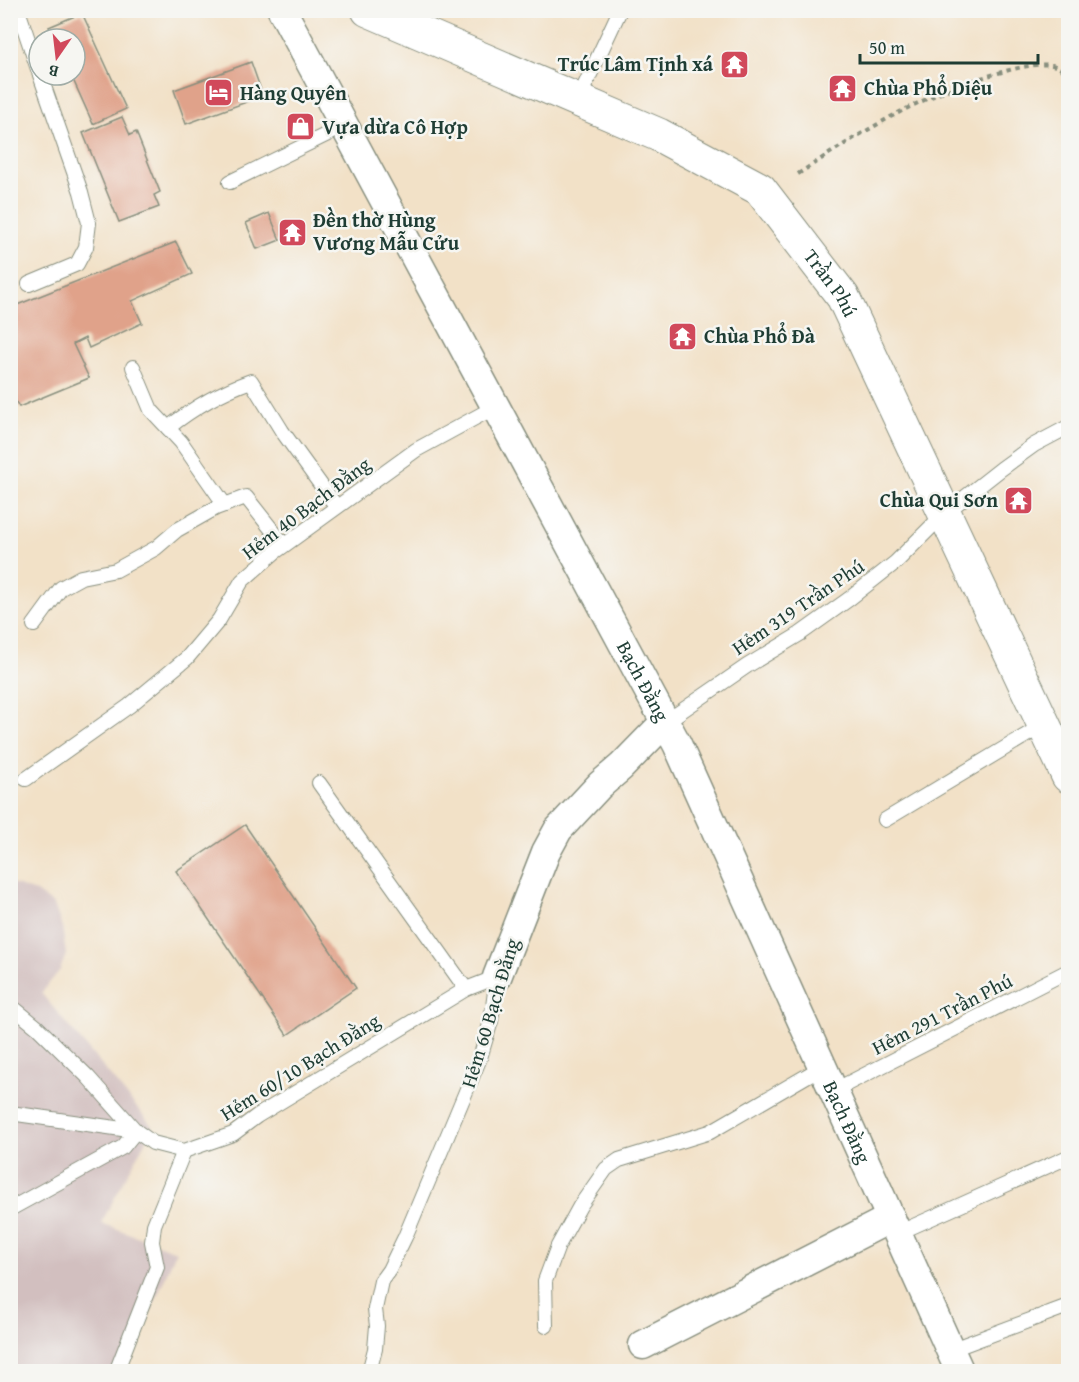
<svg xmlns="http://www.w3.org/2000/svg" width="1079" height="1382" viewBox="0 0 1079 1382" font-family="'Gentium Book Plus',serif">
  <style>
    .industrial { fill: #d2bfbf }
    .building { fill: #e0a28a }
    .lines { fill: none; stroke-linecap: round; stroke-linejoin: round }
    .lane-casing { stroke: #888f7e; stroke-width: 16 }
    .street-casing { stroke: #888f7e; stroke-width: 31 }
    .primary-casing { stroke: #888f7e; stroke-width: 35 }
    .path { stroke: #888f7e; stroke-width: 4; stroke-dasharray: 4.5 4.5; stroke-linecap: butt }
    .lane { stroke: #fff; stroke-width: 14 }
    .street { stroke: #fff; stroke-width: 28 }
    .primary { stroke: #fff; stroke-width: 33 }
    .labels { text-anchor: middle; stroke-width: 5; stroke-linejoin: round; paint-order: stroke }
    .poi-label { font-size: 20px; font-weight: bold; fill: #1f3d34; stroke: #f6f6f2; text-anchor: start }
    .street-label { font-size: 20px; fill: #1f3d34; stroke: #f6f6f2 }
  </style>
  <rect width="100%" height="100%" fill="#f6f6f2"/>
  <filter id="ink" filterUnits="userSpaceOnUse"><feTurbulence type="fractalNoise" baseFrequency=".0167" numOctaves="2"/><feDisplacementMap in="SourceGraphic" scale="12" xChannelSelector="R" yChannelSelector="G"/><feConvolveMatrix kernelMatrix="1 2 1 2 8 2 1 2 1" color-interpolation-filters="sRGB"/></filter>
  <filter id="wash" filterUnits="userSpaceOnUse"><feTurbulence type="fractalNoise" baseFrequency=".008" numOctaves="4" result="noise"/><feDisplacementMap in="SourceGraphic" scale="24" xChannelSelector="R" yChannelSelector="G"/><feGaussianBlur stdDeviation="1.35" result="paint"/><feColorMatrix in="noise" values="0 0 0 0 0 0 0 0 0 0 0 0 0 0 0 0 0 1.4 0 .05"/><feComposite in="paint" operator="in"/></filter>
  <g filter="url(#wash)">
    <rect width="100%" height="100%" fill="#f2e1c7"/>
    <path class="industrial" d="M10 883 36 892 54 905 62 927 66 954 60 970 41 993 153 1127 101 1223 176 1251 126 1371H11Z"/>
    <g id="blocks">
      <g class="building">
        <path d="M82 13 126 109 93 124 71 75H75V39H55L49 27Z"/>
        <path d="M251 62 263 96 186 124 174 90Z"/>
        <path d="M122 117 130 135 136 132 160 192 154 195 159 207 119 222 83 133Z"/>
        <path d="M269 213 280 240 257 249 246 223Z"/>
        <path d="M176 242 192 274 132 301 142 323 89 348 85 338 73 344 89 378 19 407 10 391V302L12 307Z"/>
        <path d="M245 825 356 988 287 1035 176 871Z"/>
      </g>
    </g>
  </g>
  <g filter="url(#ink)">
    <use href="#blocks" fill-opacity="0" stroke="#888f7e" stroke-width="1.5"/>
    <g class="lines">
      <defs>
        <g id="lane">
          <path d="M18 10 39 72"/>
          <path d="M578 100 620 10"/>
          <path d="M230 182 344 126"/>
          <path d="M29 284 77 264 86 247 89 223 81 192 40 75"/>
          <path d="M133 367 151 410 181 442 225 505"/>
          <path d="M168 428C193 408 220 392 251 381L282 431 336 506"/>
          <path d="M34 625 61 588 81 577 116 570 156 548 177 530 216 508 246 497 284 545"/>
          <path d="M664 723 747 666 800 634 849 599 896 562 945 513 1001 469 1034 445 1068 427"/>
          <path d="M26 779 129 706 187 658 219 620 242 581 275 552 416 450 495 407"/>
          <path d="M319 783 466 989"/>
          <path d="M885 820 1045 724"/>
          <path d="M10 1005 37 1027 88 1077 136 1131 123 1147 10 1209"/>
          <path d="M833 1091 1068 971"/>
          <path d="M10 1113 136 1131 153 1143 184 1151 233 1134 257 1116 466 989 497 977 491 1021 480 1058 405 1237 389 1270 381 1281 375 1309 377 1326 375 1349 369 1372"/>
          <path d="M898 1233 1068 1157"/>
          <path d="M546 1326 545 1281 558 1246 580 1206 606 1169 619 1160 710 1132 822 1067"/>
          <path d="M950 1350 1068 1306"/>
          <path d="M116 1372 157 1267 152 1242 154 1225 184 1151"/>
        </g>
        <g id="street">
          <path id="s1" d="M282 10 677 744 960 1372"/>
          <path d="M497 977 546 852 558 830 600 785 621 767 664 723"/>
          <path d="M643 1345 891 1218"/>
        </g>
        <g id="primary">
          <path id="s2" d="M368 10 659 135 760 189 843 297 1068 776"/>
        </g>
      </defs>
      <use href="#lane" class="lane-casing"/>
      <use href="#street" class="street-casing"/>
      <use href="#primary" class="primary-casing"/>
      <path class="path" d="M798 174C865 130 923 93 1002 72 1017 68 1036 63 1052 65 1057 66 1064 71 1068 73"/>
      <use href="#lane" class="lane"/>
      <use href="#street" class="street"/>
      <use href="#primary" class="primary"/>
    </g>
  </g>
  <defs>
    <symbol id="temple-square" viewBox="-11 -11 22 22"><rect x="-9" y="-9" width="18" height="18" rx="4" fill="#d1495b" stroke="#f6f6f2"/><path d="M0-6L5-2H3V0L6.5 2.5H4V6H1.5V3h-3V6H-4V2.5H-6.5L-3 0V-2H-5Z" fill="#fff"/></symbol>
    <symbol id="hotel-square" viewBox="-11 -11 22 22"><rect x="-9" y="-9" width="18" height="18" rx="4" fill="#d1495b" stroke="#f6f6f2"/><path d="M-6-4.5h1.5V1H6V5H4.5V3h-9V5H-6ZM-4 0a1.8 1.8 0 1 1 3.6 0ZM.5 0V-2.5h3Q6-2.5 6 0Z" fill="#fff"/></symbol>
    <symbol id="shop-square" viewBox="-11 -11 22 22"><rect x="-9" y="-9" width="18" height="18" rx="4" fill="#d1495b" stroke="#f6f6f2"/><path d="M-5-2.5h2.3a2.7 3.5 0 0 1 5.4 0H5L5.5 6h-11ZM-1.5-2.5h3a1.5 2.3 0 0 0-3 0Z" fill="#fff"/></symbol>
  </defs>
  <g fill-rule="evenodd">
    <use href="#temple-square" x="718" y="48" width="33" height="33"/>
    <use href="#temple-square" x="826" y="72" width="33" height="33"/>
    <use href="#hotel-square" x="202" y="76" width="33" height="33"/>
    <use href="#shop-square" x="284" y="110" width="33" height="33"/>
    <use href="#temple-square" x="276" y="216" width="33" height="33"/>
    <use href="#temple-square" x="666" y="320" width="33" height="33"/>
    <use href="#temple-square" x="1002" y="484" width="33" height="33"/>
  </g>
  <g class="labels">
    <g class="poi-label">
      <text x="713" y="71" text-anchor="end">Trúc Lâm Tịnh xá</text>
      <text x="864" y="95">Chùa Phổ Diệu</text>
      <text x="240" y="100">Hàng Quyên</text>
      <text x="322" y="134">Vựa dừa Cô Hợp</text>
      <text x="313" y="227">Đền thờ Hùng<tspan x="313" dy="23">Vương Mẫu Cửu</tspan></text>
      <text x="704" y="343">Chùa Phổ Đà</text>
      <text x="998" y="507" text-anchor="end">Chùa Qui Sơn</text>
    </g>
    <g class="street-label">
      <text dy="7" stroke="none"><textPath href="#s2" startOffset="549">Trần Phú</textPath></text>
      <text transform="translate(306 508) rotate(-37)" y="7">Hẻm 40 Bạch Đằng</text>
      <text transform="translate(798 607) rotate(-34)" y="7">Hẻm 319 Trần Phú</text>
      <text dy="7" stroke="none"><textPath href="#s1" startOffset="762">Bạch Đằng</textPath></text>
      <text transform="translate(490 1013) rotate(-73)" y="7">Hẻm 60 Bạch Đằng</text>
      <text transform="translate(942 1014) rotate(-27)" y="7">Hẻm 291 Trần Phú</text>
      <text transform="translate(300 1067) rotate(-32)" y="7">Hẻm 60/10 Bạch Đằng</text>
      <text dy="7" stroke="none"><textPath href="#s1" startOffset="1248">Bạch Đằng</textPath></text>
    </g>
  </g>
  <rect width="1079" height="1382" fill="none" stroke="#f6f6f2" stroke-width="36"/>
  <g transform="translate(57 57) rotate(194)"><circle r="28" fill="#f6f6f2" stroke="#a0aca6" stroke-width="1.5"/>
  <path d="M0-4.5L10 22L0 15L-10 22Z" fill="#d1495b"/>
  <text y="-9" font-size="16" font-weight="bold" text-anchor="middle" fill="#1f3d34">B</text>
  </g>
  <path d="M860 54v9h178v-9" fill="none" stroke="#1f3d34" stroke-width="3"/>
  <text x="869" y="54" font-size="18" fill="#1f3d34" stroke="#f6f6f2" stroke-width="4.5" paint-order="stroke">50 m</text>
</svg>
